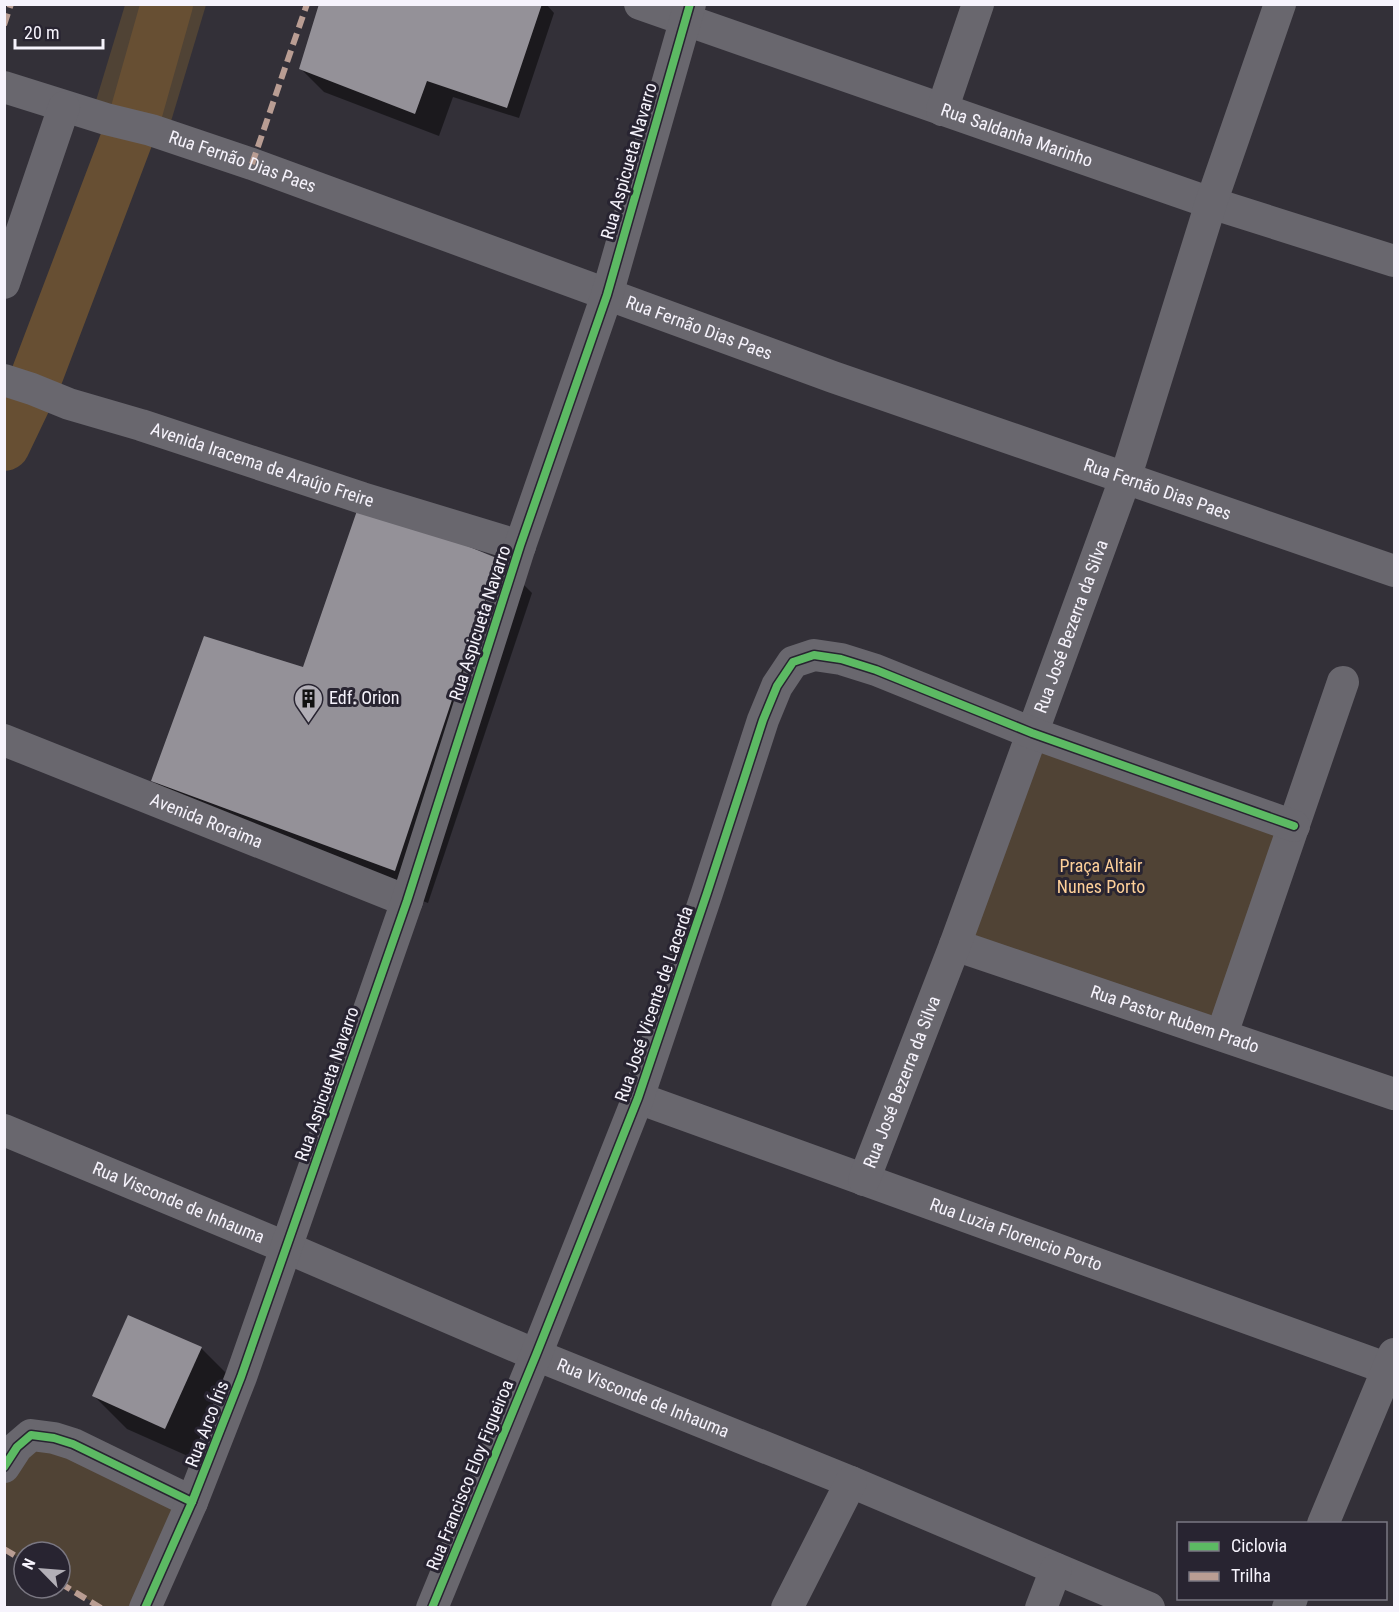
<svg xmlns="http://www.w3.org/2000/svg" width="1399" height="1612" viewBox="0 0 1399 1612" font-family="'Roboto Condensed',sans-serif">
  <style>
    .green { fill: #504335 }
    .shadow { fill: #0007 }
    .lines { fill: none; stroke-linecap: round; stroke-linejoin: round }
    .river { stroke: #674f33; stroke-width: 52 }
    .building { fill: #949198 }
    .minor { stroke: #69676e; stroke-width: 32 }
    .quiet { stroke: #b99d93; stroke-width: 6; stroke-dasharray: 12 6; stroke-linecap: butt }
    .cycleway-casing { stroke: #282431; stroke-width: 11 }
    .cycleway { stroke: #5cba63; stroke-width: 8 }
    .labels { text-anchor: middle; stroke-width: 6; stroke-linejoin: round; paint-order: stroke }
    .street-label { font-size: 18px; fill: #f6f3fc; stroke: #282431 }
    .poi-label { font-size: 18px; fill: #f6f3fc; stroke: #282431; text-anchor: start }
    .park-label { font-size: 18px; fill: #fed099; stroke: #282431 }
  </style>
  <rect width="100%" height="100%" fill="#333038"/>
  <g class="green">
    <path d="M125 5H206L169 128 95 104Z"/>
    <path d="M1032 733 1294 826 1222 1034 955 945Z"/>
    <path d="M31 1435 192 1502 145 1607H101L60 1583V1552H24V1561L5 1549 4 1475Z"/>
  </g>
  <g class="shadow">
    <path d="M321 4H546L554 13 519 118 453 97 439 136 324 92 301 69Z"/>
    <path d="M499 560 532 593 428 903 186 814 153 780 304 669Z"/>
    <path d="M201 1348 234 1381 199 1461 127 1429 94 1396Z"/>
  </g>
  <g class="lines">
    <path class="river" d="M4 445 36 378 135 117 167 4"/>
  </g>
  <g class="building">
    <path d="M319 4H542L507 108 427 81 415 114 299 69Z"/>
    <path d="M360 502 499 559 395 871 151 781 204 636 303 667Z"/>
    <path d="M128 1315 202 1347 165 1429 92 1396Z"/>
  </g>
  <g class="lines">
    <g class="minor">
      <path id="s1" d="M640 4 1211 203 1394 261"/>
      <path id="s2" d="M4 87 106 119 151 130 252 164 833 377 1394 571"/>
      <path d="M942 110 978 4"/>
      <path d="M4 283 64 107"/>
      <path id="s3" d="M4 380 32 389 69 404 141 425 362 498 520 546"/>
      <path id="s4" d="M4 740 407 901"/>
      <path id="s5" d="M955 945C1101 995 1248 1043 1394 1094"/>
      <path d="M1222 1034 1343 682"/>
      <path id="s6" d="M638 1098 1394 1371"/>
      <path id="s7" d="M4 1130 285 1247 536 1355 851 1482 1149 1608"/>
      <path id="s8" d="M864 1180 955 945 1125 479 1211 203 1280 4"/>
      <path d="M4 1467 17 1447 31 1435 54 1438 73 1444 192 1502"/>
      <path d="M1323 1524 1394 1354"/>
      <path d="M145 1608 192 1502 241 1377 407 901 520 546 607 295 690 4"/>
      <path d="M432 1608 536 1355 638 1098 707 893 763 720 777 686 793 662 814 655 841 659 876 670 1032 733 1294 826"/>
      <path d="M787 1608 851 1482"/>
      <path d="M1041 1608 1056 1569"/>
      <path d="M1288 1608 1292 1598"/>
    </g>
    <g class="quiet">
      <path d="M4 25 11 4"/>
      <path d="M252 164 307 4"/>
      <path d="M4 1549 24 1561"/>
      <path d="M60 1583 101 1608"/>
    </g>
    <defs>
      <g id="cycleway">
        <path d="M4 1467 17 1447 31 1435 54 1438 73 1444 192 1502"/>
        <path d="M145 1608 192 1502 241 1377 407 901 520 546 607 295 690 4"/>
        <path d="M432 1608 536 1355 638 1098 707 893 763 720 777 686 793 662 814 655 841 659 876 670 1032 733 1294 826"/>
      </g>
    </defs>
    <use href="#cycleway" class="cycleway-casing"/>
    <use href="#cycleway" class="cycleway"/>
  </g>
  <defs>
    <symbol id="building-pin" viewBox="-11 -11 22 30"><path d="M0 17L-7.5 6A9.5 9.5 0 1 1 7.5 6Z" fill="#b2afb7" stroke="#282431"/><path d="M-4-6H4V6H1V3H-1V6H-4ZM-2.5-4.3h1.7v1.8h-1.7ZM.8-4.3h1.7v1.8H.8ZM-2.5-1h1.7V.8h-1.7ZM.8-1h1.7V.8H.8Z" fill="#111"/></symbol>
  </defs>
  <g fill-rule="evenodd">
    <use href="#building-pin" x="292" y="682" width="33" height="45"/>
  </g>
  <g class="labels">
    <g class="street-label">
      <text dy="6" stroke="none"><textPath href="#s1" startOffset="399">Rua Saldanha Marinho</textPath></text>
      <text transform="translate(629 161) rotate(-74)" y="6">Rua Aspicueta Navarro</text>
      <text dy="6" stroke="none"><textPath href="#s2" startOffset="250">Rua Fernão Dias Paes</textPath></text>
      <text dy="6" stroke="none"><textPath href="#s2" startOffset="736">Rua Fernão Dias Paes</textPath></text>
      <text dy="6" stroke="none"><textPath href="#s3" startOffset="272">Avenida Iracema de Araújo Freire</textPath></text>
      <text dy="6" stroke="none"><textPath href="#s2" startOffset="1222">Rua Fernão Dias Paes</textPath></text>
      <text transform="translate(480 623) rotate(-72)" y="6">Rua Aspicueta Navarro</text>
      <text dy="6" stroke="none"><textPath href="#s8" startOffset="591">Rua José Bezerra da Silva</textPath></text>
      <text dy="6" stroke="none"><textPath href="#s4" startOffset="218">Avenida Roraima</textPath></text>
      <text transform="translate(654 1004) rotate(-71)" y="6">Rua José Vicente de Lacerda</text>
      <text dy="6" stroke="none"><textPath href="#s5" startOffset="232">Rua Pastor Rubem Prado</textPath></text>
      <text dy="6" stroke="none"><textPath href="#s8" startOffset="105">Rua José Bezerra da Silva</textPath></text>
      <text transform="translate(327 1084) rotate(-71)" y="6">Rua Aspicueta Navarro</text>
      <text dy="6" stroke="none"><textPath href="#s7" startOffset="189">Rua Visconde de Inhauma</textPath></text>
      <text dy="6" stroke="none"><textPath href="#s6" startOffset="402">Rua Luzia Florencio Porto</textPath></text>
      <text dy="6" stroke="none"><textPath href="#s7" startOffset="693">Rua Visconde de Inhauma</textPath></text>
      <text transform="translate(207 1424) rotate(-69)" y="6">Rua Arco Íris</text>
      <text transform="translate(470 1475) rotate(-68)" y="6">Rua Francisco Eloy Figueiroa</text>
    </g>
    <g class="poi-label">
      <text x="329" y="704">Edf. Orion</text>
    </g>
    <g class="park-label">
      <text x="1101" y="872">Praça Altair<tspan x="1101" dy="21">Nunes Porto</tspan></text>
    </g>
  </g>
  <rect width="1399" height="1612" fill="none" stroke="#f6f3fc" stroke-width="12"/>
  <rect x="1177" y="1522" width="210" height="78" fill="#282431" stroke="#7a7782" stroke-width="1.5"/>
  <rect x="1189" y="1542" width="30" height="9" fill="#5cba63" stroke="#7a7782" stroke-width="1.5"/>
  <text x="1231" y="1552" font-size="18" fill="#f6f3fc">Ciclovia</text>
  <rect x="1189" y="1572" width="30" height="9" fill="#b99d93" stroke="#7a7782" stroke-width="1.5"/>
  <text x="1231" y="1582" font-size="18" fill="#f6f3fc">Trilha</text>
  <g transform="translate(42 1570) rotate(295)"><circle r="28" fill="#282431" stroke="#7a7782" stroke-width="1.5"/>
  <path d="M0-4.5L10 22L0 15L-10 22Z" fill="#b2afb7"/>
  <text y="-9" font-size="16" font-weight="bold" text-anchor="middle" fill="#f6f3fc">N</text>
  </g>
  <path d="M15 39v9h88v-9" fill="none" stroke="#f6f3fc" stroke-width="3"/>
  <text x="24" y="39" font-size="18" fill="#f6f3fc" stroke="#282431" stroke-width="4.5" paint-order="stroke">20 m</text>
</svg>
